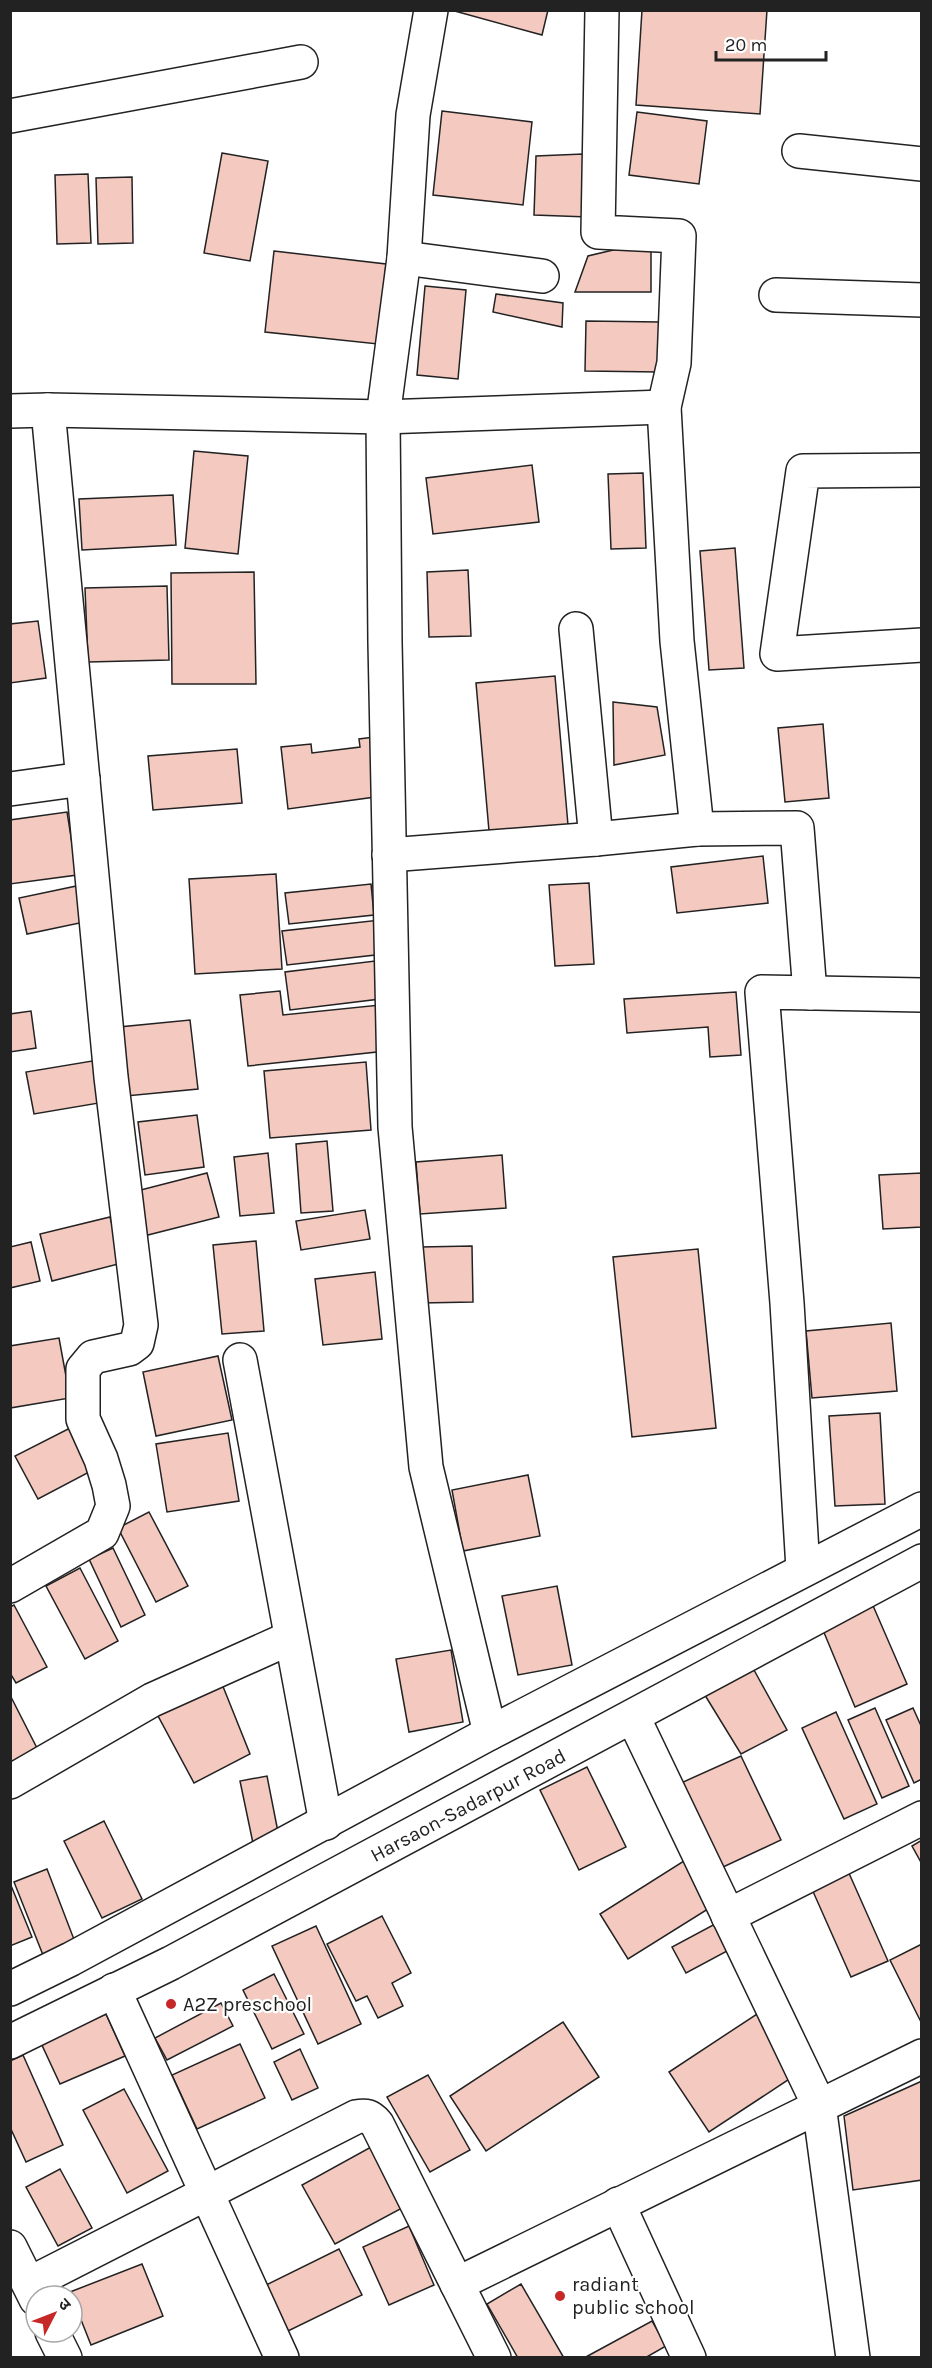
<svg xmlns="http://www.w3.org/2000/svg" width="932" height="2368" viewBox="0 0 932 2368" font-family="Karla,'Noto Sans Devanagari',sans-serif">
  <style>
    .building { fill: #f3c9c0; stroke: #222; stroke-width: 1.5 }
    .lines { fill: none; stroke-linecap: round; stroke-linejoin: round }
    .street-casing { stroke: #222; stroke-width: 36 }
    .secondary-casing { stroke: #222; stroke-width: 36 }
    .street { stroke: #fff; stroke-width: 33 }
    .secondary { stroke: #fff; stroke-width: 33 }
    .poi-dot { fill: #c62828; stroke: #fff; stroke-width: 2 }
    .labels { text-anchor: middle; stroke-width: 4.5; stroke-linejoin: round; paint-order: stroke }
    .street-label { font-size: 20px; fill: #222; stroke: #fff }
    .poi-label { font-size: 20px; fill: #222; stroke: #fff; text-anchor: start }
  </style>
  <rect width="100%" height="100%" fill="#fff"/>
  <g class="building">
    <path d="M451 10H548L542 35Z"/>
    <path d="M642 10H767L760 114 636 105Z"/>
    <path d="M442 111 532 122 523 205 433 195Z"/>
    <path d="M637 112 707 121 699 184 629 175Z"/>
    <path d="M222 153 268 161 250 261 204 253Z"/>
    <path d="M583 154 588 217 534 215 536 156Z"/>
    <path d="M88 174 91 243 57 244 55 175Z"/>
    <path d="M132 177 133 243 98 244 96 178Z"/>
    <path d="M651 241V292H575L588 256Z"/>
    <path d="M274 251 386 264 378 344 265 332Z"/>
    <path d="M425 286 466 290 458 379 417 375Z"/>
    <path d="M496 294 563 303 562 327 493 312Z"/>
    <path d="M586 321 660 322 659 372 585 371Z"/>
    <path d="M194 451 248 456 238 554 185 548Z"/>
    <path d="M532 465 539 522 433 534 426 478Z"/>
    <path d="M643 473 646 548 611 549 608 474Z"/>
    <path d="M173 495 176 545 82 550 79 499Z"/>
    <path d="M735 548 744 668 709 670 700 551Z"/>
    <path d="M468 570 471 636 429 637 427 572Z"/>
    <path d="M254 572 256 684H172L171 573Z"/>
    <path d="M167 586 169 660 88 662 85 588Z"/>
    <path d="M38 621 46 678 10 683V624Z"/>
    <path d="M555 676 568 825 489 831 476 683Z"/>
    <path d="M613 702 657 707 665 755 614 765Z"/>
    <path d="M823 724 829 798 785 802 778 728Z"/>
    <path d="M374 737 375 797 288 809 281 747 311 744 312 753 360 747 359 739Z"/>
    <path d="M237 749 242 803 153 810 148 756Z"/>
    <path d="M67 812 77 875 10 884V820Z"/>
    <path d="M763 856 768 903 677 913 671 867Z"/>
    <path d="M276 874 282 969 195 974 189 879Z"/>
    <path d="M589 883 594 964 555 966 549 885Z"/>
    <path d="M86 884 94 920 27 934 19 898Z"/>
    <path d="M371 884 374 915 289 924 285 893Z"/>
    <path d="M380 920 384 954 287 965 282 931Z"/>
    <path d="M375 961 380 999 290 1010 285 972Z"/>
    <path d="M280 991 283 1015 380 1005 386 1051 248 1066 240 995Z"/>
    <path d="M736 992 741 1055 710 1057 708 1027 627 1033 624 999Z"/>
    <path d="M31 1011 36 1048 10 1052V1014Z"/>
    <path d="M190 1020 198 1089 126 1096 119 1027Z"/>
    <path d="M98 1060 105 1102 34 1114 26 1072Z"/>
    <path d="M366 1062 371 1130 270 1138 264 1071Z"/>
    <path d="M197 1115 204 1167 145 1175 138 1122Z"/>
    <path d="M327 1141 333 1211 301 1213 296 1144Z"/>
    <path d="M268 1153 274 1213 240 1216 234 1157Z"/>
    <path d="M502 1155 506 1208 420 1214 416 1162Z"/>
    <path d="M207 1173 219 1217 136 1238 125 1194Z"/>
    <path d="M922 1173V1227L883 1229 879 1175Z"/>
    <path d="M365 1210 370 1239 301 1250 296 1221Z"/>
    <path d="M110 1217 122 1263 52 1281 40 1234Z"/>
    <path d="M256 1241 264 1331 222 1334 213 1245Z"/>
    <path d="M31 1242 40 1281 10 1288V1247Z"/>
    <path d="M472 1246 473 1302 421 1303 420 1247Z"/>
    <path d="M698 1249 716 1428 632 1437 613 1257Z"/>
    <path d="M375 1272 382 1339 323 1345 315 1279Z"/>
    <path d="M891 1323 897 1391 812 1398 806 1331Z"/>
    <path d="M59 1338 70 1398 10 1408V1346Z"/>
    <path d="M218 1356 232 1420 156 1436 143 1372Z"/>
    <path d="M880 1413 885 1504 835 1506 829 1416Z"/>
    <path d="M72 1427 95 1469 38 1499 15 1456Z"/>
    <path d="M228 1433 239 1501 167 1512 156 1444Z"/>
    <path d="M528 1475 540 1536 463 1551 452 1490Z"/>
    <path d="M149 1512 188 1586 156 1602 118 1528Z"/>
    <path d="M113 1548 145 1615 121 1627 89 1559Z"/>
    <path d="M80 1568 118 1641 85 1659 46 1586Z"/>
    <path d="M557 1586 572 1665 518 1675 502 1596Z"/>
    <path d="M871 1601 907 1684 855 1707 820 1623Z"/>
    <path d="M14 1605 47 1667 16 1683 10 1673V1607Z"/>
    <path d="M451 1650 463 1722 409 1732 396 1659Z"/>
    <path d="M754 1670 787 1730 741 1754 703 1692Z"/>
    <path d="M222 1684 250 1754 194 1783 157 1714Z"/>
    <path d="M10 1695 41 1756 10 1770Z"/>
    <path d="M875 1708 909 1786 882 1798 848 1720Z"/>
    <path d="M913 1708 922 1728V1779L914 1783 886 1720Z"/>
    <path d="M836 1712 877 1804 844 1819 802 1728Z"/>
    <path d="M741 1756 781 1840 721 1868 681 1783Z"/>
    <path d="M587 1767 626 1847 579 1870 540 1790Z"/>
    <path d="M267 1776 278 1832 254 1848 240 1781Z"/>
    <path d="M104 1821 142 1899 102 1918 64 1841Z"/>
    <path d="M922 1840V1864L912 1846Z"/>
    <path d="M687 1859 716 1904 628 1959 600 1914Z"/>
    <path d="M47 1869 75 1942 43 1955 14 1882Z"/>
    <path d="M848 1871 888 1961 851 1977 811 1887Z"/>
    <path d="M10 1883 32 1937 10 1946Z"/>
    <path d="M382 1916 411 1973 392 1983 403 2006 378 2018 367 1996 356 2001 327 1944Z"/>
    <path d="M715 1924 729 1950 686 1973 672 1947Z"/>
    <path d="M316 1926 361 2024 318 2044 272 1946Z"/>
    <path d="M920 1945 922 1947V2024L890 1960Z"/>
    <path d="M274 1974 304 2034 272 2049 243 1990Z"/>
    <path d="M221 2003 233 2026 167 2060 155 2038Z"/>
    <path d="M106 2014 125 2056 60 2084 41 2043Z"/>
    <path d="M757 2014 797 2074 709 2132 669 2072Z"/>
    <path d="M563 2022 599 2077 486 2151 450 2096Z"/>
    <path d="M240 2044 265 2098 197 2129 172 2075Z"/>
    <path d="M300 2049 318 2088 292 2100 274 2062Z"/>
    <path d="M23 2055 63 2145 26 2162 10 2127V2061Z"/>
    <path d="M428 2075 470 2150 430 2172 387 2097Z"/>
    <path d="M922 2081V2180L853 2190 844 2116Z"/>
    <path d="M124 2089 168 2171 127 2193 83 2110Z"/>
    <path d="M371 2147 404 2207 335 2244 302 2185Z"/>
    <path d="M60 2169 92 2228 58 2246 26 2187Z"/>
    <path d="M409 2226 434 2285 389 2305 363 2247Z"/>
    <path d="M339 2249 362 2295 288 2331 266 2285Z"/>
    <path d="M142 2264 163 2316 91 2345 70 2292Z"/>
    <path d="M521 2284 564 2358H518L487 2304Z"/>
    <path d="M652 2321 666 2346 645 2358H584Z"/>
  </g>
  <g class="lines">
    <defs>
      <g id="street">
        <path d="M431 10 413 115 404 258 383 417 385 642 395 1127 426 1467 490 1733"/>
        <path d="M602 10 598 232 679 236 674 363 664 407 677 641 697 829"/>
        <path d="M10 116 301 62"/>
        <path d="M799 151 922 164"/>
        <path d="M404 258 542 276"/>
        <path d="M776 295 922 300"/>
        <path d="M10 411 48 410 383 417 664 407"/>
        <path d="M922 470 803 471 777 654 922 645"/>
        <path d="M576 629 596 839"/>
        <path d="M10 789 83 779"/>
        <path d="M389 855 596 839 697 829 797 828 810 993"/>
        <path d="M240 1360 326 1823"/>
        <path d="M803 1569 787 1303 762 992 922 995"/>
        <path d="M10 1586 102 1533 113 1506 109 1485 101 1459 83 1419V1369L93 1357 129 1349 137 1343 141 1325 111 1077 48 410"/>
        <path d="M633 1717 819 2105 853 2358"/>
        <path d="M10 1782 152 1700 290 1638"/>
        <path d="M728 1916 922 1818"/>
        <path d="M114 1990 282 2358"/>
        <path d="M618 2204 689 2358"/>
        <path d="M10 2247 36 2299"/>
        <path d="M29 2284 356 2117C366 2115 370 2116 377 2124L494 2358"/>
        <path d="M457 2284 922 2056"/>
        <path d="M52 2332 65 2358"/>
      </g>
      <g id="secondary">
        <path d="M10 1989 71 1959 490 1733 922 1509"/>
        <path d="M10 2042 171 1963 922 1561"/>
      </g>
    </defs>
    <use href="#street" class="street-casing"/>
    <use href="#secondary" class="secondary-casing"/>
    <use href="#street" class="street"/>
    <use href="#secondary" class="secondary"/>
  </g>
  <g class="poi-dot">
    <circle cx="171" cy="2004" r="6"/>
    <circle cx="560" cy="2296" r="6"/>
  </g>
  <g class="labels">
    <g class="street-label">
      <text transform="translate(468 1805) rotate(-28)" y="7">Harsaon-Sadarpur Road</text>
    </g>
    <g class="poi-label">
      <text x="183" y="2011">A2Z preschool</text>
      <text x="572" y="2291">radiant<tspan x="572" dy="23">public school</tspan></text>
    </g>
  </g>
  <rect width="932" height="2368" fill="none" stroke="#222222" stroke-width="24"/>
  <g transform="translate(54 2314) rotate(48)"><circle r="28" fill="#ffffff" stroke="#a7a7a7" stroke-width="1.5"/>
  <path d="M0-4.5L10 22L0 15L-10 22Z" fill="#c62828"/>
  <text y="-9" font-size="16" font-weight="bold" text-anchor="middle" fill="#222222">उ</text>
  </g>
  <path d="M716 51v9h110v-9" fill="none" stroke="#222222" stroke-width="3"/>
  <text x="725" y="51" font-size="18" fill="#222222" stroke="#ffffff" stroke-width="4.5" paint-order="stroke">20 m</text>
</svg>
